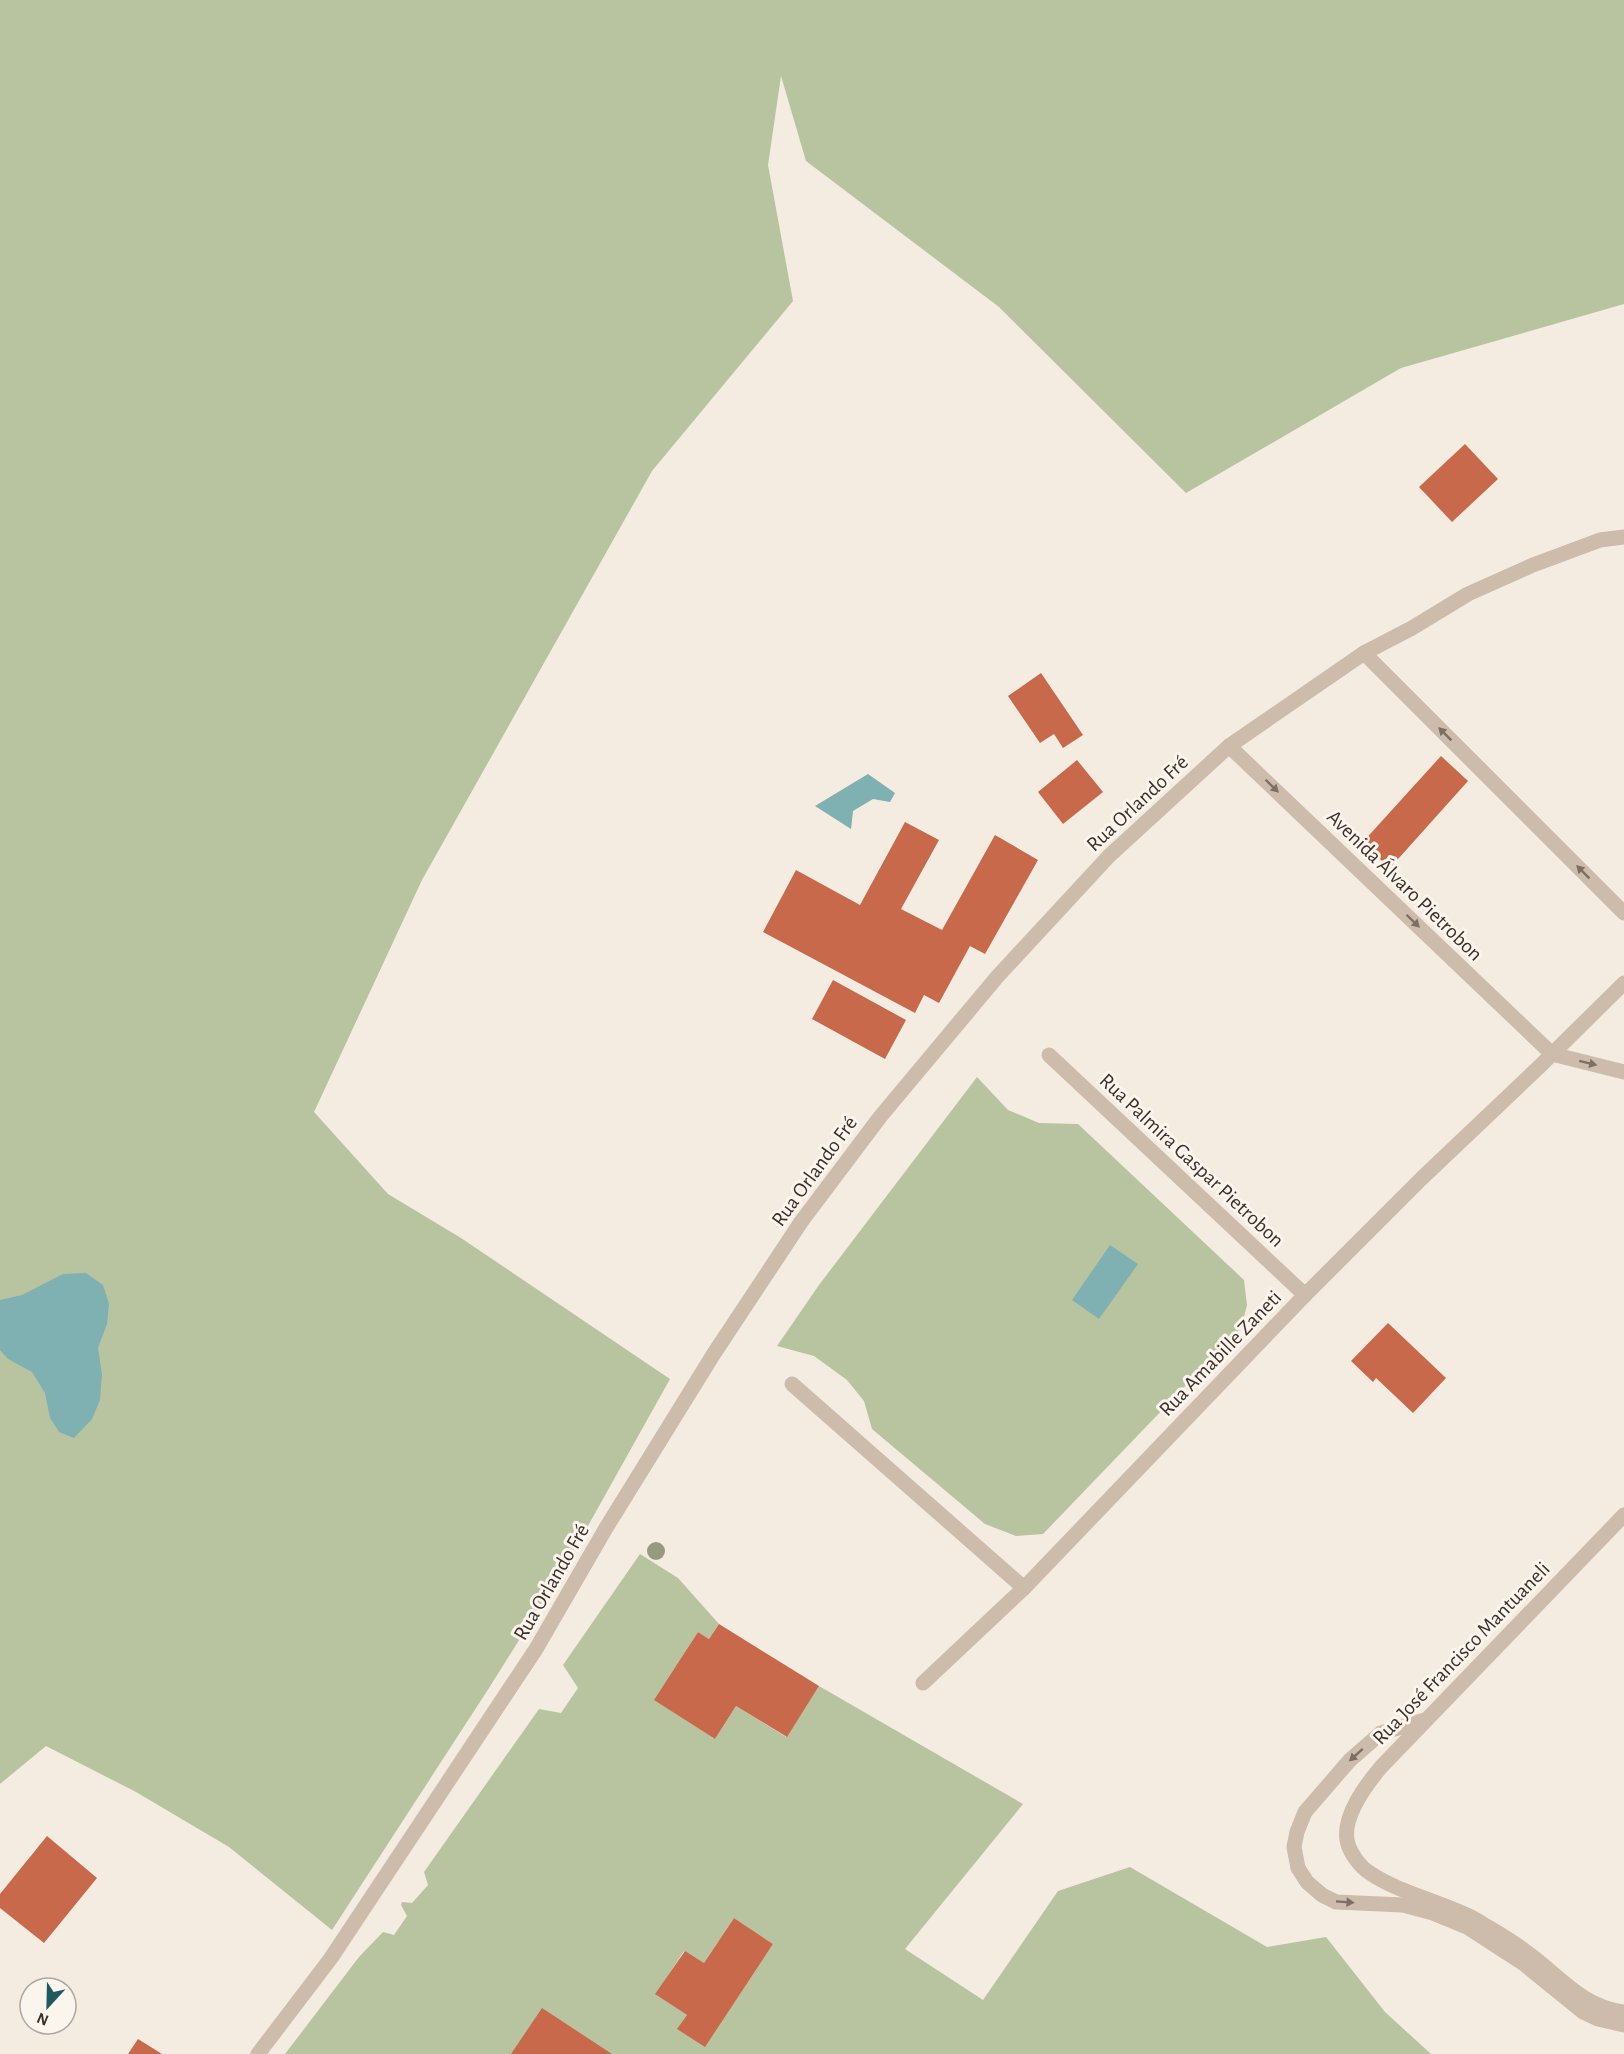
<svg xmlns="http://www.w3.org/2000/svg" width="1624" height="2054" viewBox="0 0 1624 2054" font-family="'Alegreya Sans',sans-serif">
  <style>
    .green { fill: #b8c4a0; fill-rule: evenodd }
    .water { fill: #7fb0b2 }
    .building { fill: #c8694b }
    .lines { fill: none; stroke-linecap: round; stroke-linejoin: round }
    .minor { stroke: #cdbbac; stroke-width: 15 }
    .tree { fill: #969b7f }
    .oneway { fill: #7d6f65 }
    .labels { text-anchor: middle; stroke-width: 6; stroke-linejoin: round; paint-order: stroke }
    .street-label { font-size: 21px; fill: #3b302b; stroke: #fbf5ee }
  </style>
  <rect width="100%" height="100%" fill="#f4ebe1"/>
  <g class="green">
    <path d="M0 0H1624V304L1401 368 1186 493 999 307 806 161 781 76 768 165 793 301 652 471 422 880 314 1112 388 1194 461 1238 670 1379 565 1567 489 1688 332 1930 229 1847 136 1792 46 1746 0 1784Z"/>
    <path d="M977 1077 1008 1110 1039 1123 1078 1124 1244 1280 1247 1305 1241 1328 1043 1534 1016 1536 985 1524 872 1429 864 1401 847 1380 814 1356 777 1346 819 1285Z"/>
    <path d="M640 1554 678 1578 719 1624 709 1639 698 1632 655 1700 715 1739 736 1706 786 1737 819 1686 1023 1804 905 1949 983 2000 1058 1891 1130 1867 1267 1947 1326 1937 1385 2012 1431 2054H285L359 1957 383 1932 394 1935 407 1916 401 1905 402 1902 412 1903 428 1885 424 1872 539 1709 561 1713 578 1688 563 1665ZM734 1918 773 1944 705 2046 678 2029 687 2015 656 1994 684 1951 704 1963Z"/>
  </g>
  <g class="water">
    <path d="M868 774 895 793 890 802 873 799 853 811 851 829 815 806Z"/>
    <path d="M1110 1245 1138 1264 1099 1319 1072 1300Z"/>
    <path d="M86 1273 103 1285 109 1304 107 1324 98 1348 102 1374 100 1400 92 1419 74 1438 59 1432 50 1418 45 1393 32 1372 8 1359 0 1350V1300L22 1295 63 1274Z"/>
  </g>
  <g class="building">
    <path d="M1465 444 1498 479 1452 522 1419 487Z"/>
    <path d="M1041 673 1083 735 1063 748 1054 734 1040 743 1008 696Z"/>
    <path d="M1441 756 1468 781 1390 868 1362 843Z"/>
    <path d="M1077 760 1103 792 1063 824 1038 792Z"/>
    <path d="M905 822 939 840 901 909 942 930 995 835 1038 860 985 954 970 946 939 1003 924 995 915 1013 763 932 796 870 860 905Z"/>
    <path d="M833 980 906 1020 885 1059 812 1019Z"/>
    <path d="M1388 1323 1446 1378 1413 1413 1376 1378 1373 1382 1351 1361Z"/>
    <path d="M719 1624 819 1686 787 1737 736 1706 715 1739 654 1700 698 1632 709 1639Z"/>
    <path d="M47 1836 97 1878 44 1943 0 1908V1894Z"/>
    <path d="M734 1918 773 1944 705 2047 677 2029 687 2015 655 1994 685 1951 704 1963Z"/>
    <path d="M542 2008 612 2054H511Z"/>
    <path d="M138 2039 162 2054H128Z"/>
  </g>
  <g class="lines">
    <g class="minor">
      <path d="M1364 653 1624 913"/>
      <path d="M1229 746 1552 1054 1624 1072"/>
      <path d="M1049 1055 1305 1295"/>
      <path d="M792 1384 1024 1588"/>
      <path d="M1624 1515 1381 1767C1366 1785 1343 1815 1347 1840 1349 1852 1360 1867 1370 1873 1399 1893 1443 1902 1475 1919 1491 1929 1510 1939 1525 1951 1558 1974 1581 2007 1624 2012"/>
      <path d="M923 1683 1024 1588 1305 1295 1421 1179 1540 1066 1624 983"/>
      <path d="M1425 1720 1381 1733 1350 1760 1305 1812 1297 1832 1294 1847 1298 1868 1307 1882 1322 1895 1336 1902 1403 1905 1433 1913 1467 1927 1524 1964 1583 2012 1598 2019 1624 2025"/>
      <path d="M258 2054 331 1958 536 1649 606 1528 713 1355 801 1222 880 1117 997 977 1109 856 1229 746 1364 653 1412 628 1468 594 1533 565 1600 540 1624 537"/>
    </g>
  </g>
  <circle class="tree" cx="656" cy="1551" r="9"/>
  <defs><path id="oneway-solid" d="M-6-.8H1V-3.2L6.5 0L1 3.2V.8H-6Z" transform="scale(1.5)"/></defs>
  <g class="oneway">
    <use href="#oneway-solid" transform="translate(1445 734) rotate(-135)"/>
    <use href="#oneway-solid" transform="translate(1272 786) rotate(44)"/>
    <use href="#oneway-solid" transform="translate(1583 872) rotate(-135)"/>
    <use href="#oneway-solid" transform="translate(1413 921) rotate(44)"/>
    <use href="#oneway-solid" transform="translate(1588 1063) rotate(14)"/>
    <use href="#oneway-solid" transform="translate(1356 1755) rotate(138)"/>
    <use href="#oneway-solid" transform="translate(1345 1902) rotate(4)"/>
  </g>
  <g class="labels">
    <g class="street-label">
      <text transform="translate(1137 803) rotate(-43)" y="7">Rua Orlando Fré</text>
      <text transform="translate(1405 885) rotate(44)" y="7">Avenida Álvaro Pietrobon</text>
      <text transform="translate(1192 1160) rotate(43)" y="7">Rua Palmira Gaspar Pietrobon</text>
      <text transform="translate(814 1171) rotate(-54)" y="7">Rua Orlando Fré</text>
      <text transform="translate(1220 1353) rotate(-46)" y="7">Rua Amabille Zaneti</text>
      <text transform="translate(551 1582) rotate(-60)" y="7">Rua Orlando Fré</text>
      <text transform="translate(1461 1653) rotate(-46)" y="7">Rua José Francisco Mantuaneli</text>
    </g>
  </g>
  <g transform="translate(48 2006) rotate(202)"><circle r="28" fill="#fbf5ee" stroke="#aea6a0" stroke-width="1.5"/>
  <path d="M0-4.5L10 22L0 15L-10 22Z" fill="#1f5a5e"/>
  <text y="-9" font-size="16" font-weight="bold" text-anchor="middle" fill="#3b302b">N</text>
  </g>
</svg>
